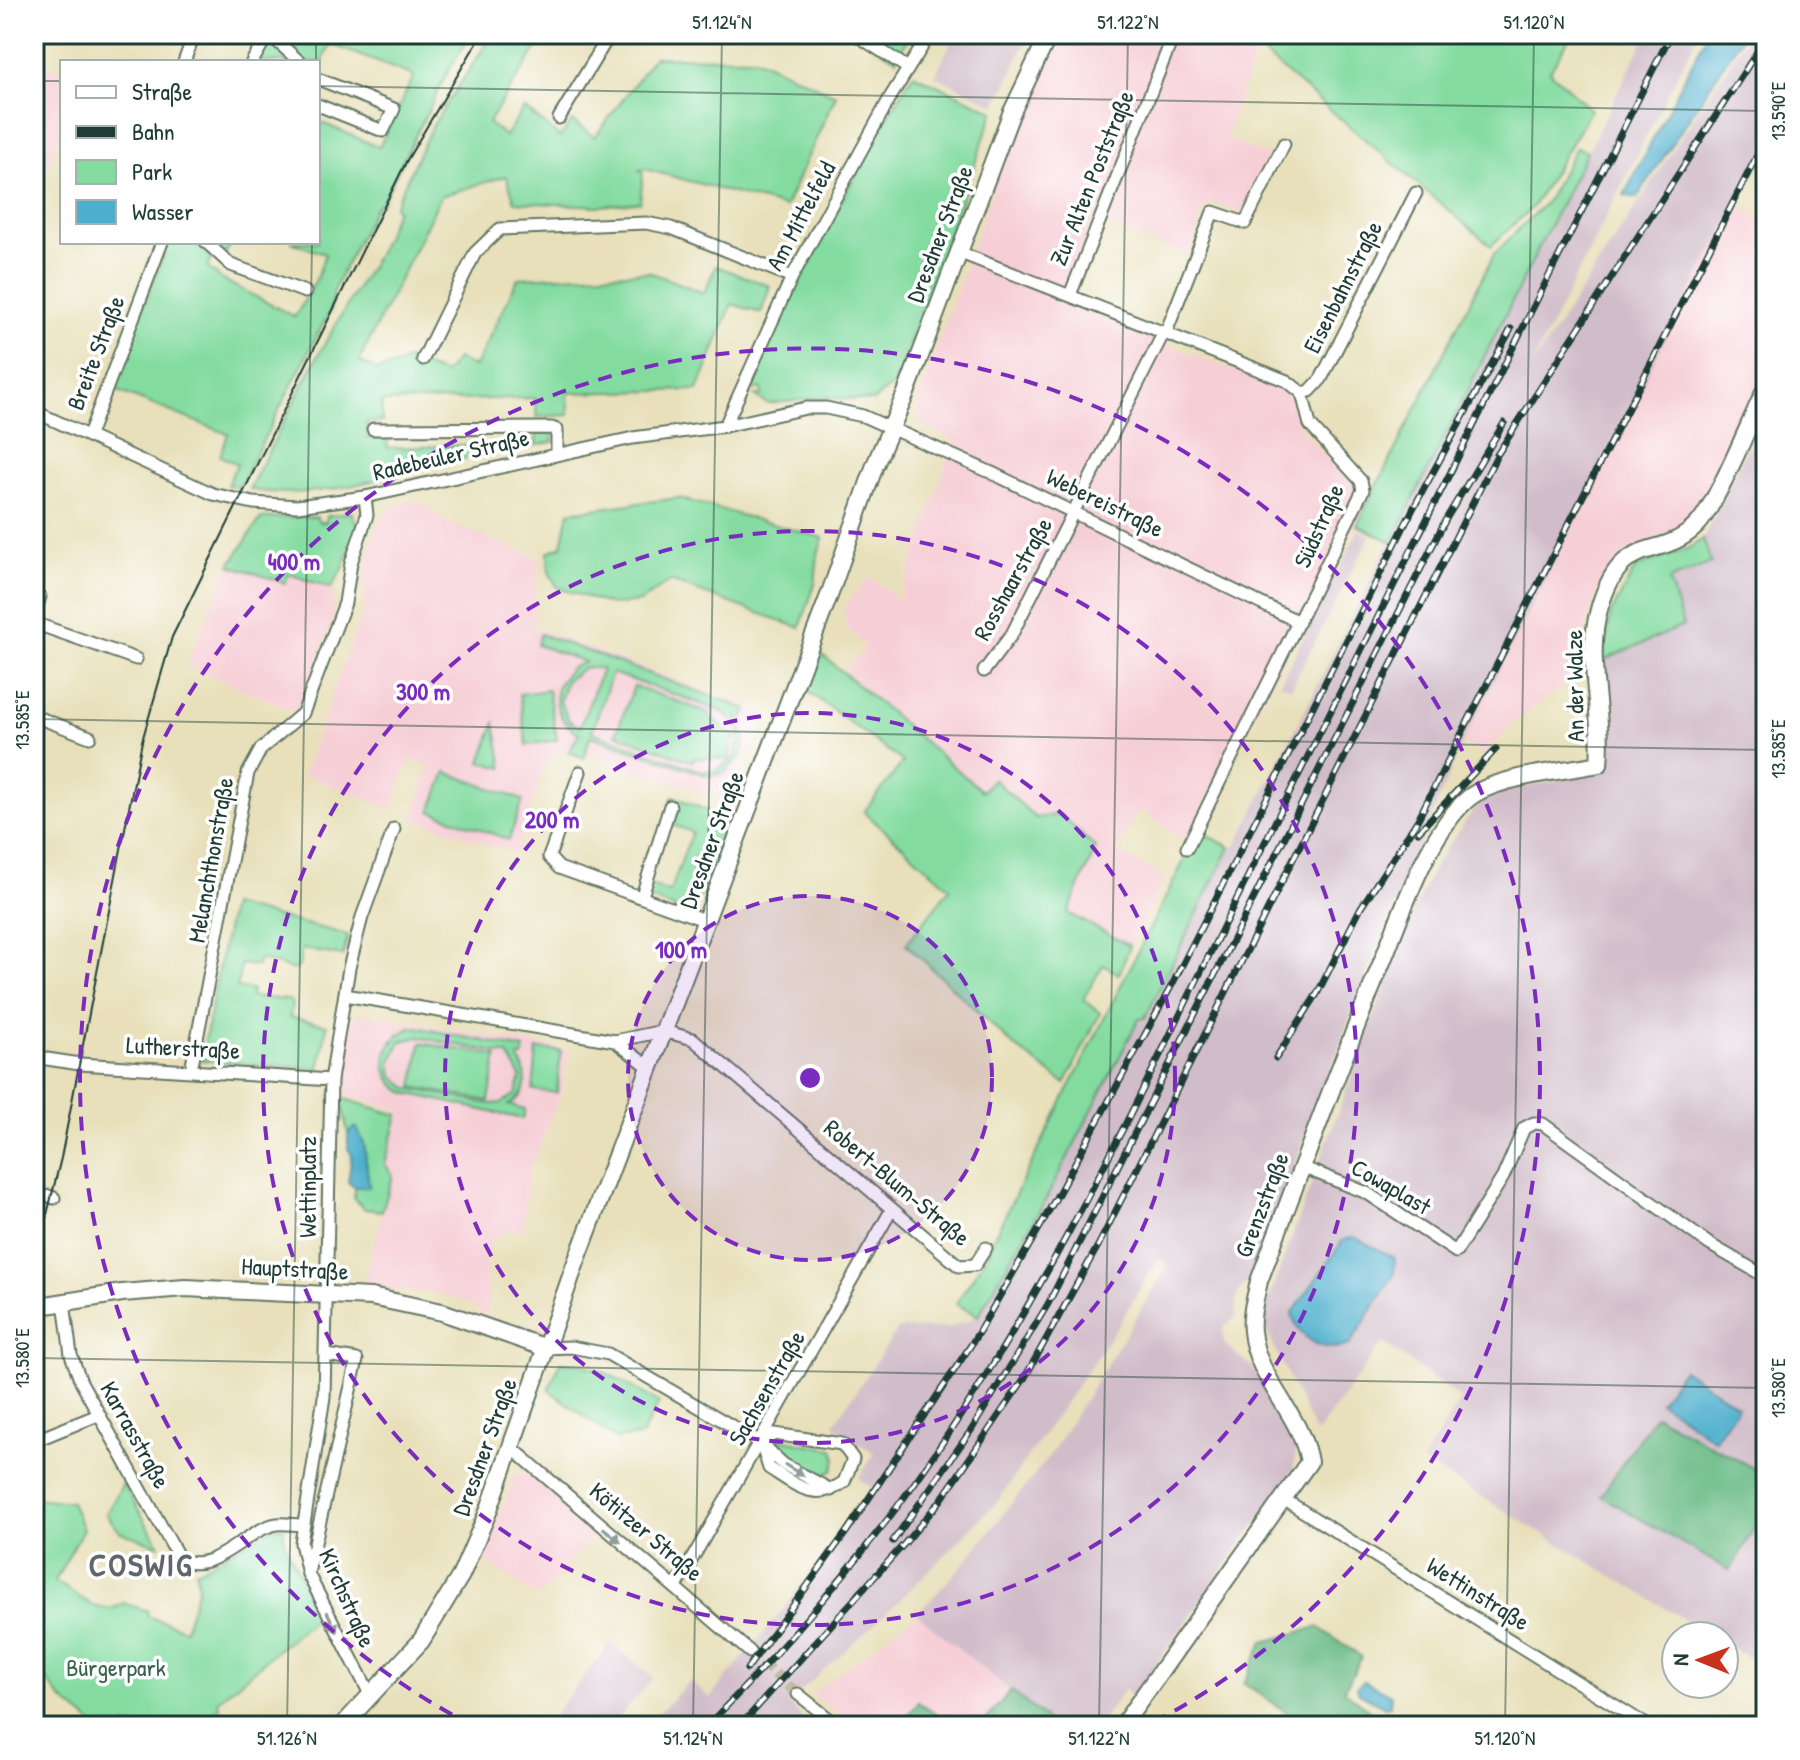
<svg xmlns="http://www.w3.org/2000/svg" width="1800" height="1760" viewBox="0 0 1800 1760" font-family="'Patrick Hand',sans-serif">
  <style>
    .built { fill: #f6cfd6 }
    .industrial { fill: #d1bdc9 }
    .green { fill: #83dba0; stroke: #518c6a; stroke-width: 2; fill-rule: evenodd }
    .forest { fill: #6abb86; stroke: #447c5d; stroke-width: 2 }
    .water { fill: #4eafcd; stroke: #367680; stroke-width: 2 }
    .lines { fill: none; stroke-linecap: round; stroke-linejoin: round }
    .street-tunnel { stroke: #c0bf9f; stroke-width: 11; stroke-dasharray: 11 5.5; stroke-linecap: butt }
    .street-casing { stroke: #657663; stroke-width: 15 }
    .secondary-casing { stroke: #657663; stroke-width: 20 }
    .street { stroke: #fff; stroke-width: 11 }
    .secondary { stroke: #fff; stroke-width: 16 }
    .tram { stroke: #1f3d34; stroke-width: 2 }
    .rail-casing { stroke: #1f3d34; stroke-width: 7 }
    .rail { stroke: #fff; stroke-width: 4; stroke-dasharray: 12; stroke-linecap: butt }
    .oneway { fill: #8f9e9a }
    .ticks { fill: none; stroke: #1f3d34; stroke-width: 2; stroke-opacity: 0.45 }
    .ring { fill: none; stroke: #7b2cbf; stroke-width: 4; stroke-dasharray: 14 10 }
    .labels { text-anchor: middle; stroke-width: 7; stroke-linejoin: round; paint-order: stroke }
    .street-label { font-size: 24px; fill: #1f3d34; stroke: #fff }
    .park-label { font-size: 24px; fill: #38644f; stroke: #fff }
    .district-label { font-size: 32px; font-weight: bold; letter-spacing: 2px; fill: #61666c; stroke: #fff }
    .centre { fill: #7b2cbf; stroke: #fff; stroke-width: 4 }
    .ring-label { font-size: 24px; text-anchor: middle; font-weight: bold; fill: #7b2cbf; stroke: #fff; stroke-width: 7; stroke-linejoin: round; paint-order: stroke }
    .neatline { fill: none; stroke: #1f3d34; stroke-width: 3 }
    .ticks-label { font-size: 20px; text-anchor: middle; fill: #1f3d34 }
  </style>
  <rect width="100%" height="100%" fill="#fff"/>
  <filter id="ink" filterUnits="userSpaceOnUse"><feTurbulence type="fractalNoise" baseFrequency=".0125" numOctaves="2"/><feDisplacementMap in="SourceGraphic" scale="16" xChannelSelector="R" yChannelSelector="G"/><feConvolveMatrix kernelMatrix="1 2 1 2 8 2 1 2 1" color-interpolation-filters="sRGB"/></filter>
  <filter id="wash" filterUnits="userSpaceOnUse"><feTurbulence type="fractalNoise" baseFrequency=".006" numOctaves="4" result="noise"/><feDisplacementMap in="SourceGraphic" scale="32" xChannelSelector="R" yChannelSelector="G"/><feGaussianBlur stdDeviation="1.8" result="paint"/><feColorMatrix in="noise" values="0 0 0 0 0 0 0 0 0 0 0 0 0 0 0 0 0 1.4 0 .05"/><feComposite in="paint" operator="in"/></filter>
  <g filter="url(#wash)">
    <rect width="100%" height="100%" fill="#e8e0ba"/>
    <g class="built">
      <path d="M1056 34H1227L1254 57 1226 138 1270 157 1241 213 1208 202 1188 255 1094 220 1061 303 1278 387 1288 393 1301 430 1370 500 1185 840 1139 810 1116 851 1166 877 1130 946 1067 913 1036 818 994 780 982 792 845 671 865 647 847 629 844 607 870 576 899 600 954 441 920 423 917 404 921 391 1018 117Z"/>
      <path d="M34 62 62 71V128L34 206Z"/>
      <path d="M1737 206 1766 220V373L1696 516 1676 533 1630 549 1602 581 1586 623V669L1517 720 1484 755 1463 742 1678 314Z"/>
      <path d="M409 501 426 505 441 520 539 558 533 627 764 713 730 801 588 754 586 760 563 751 548 757 516 854 413 818 429 766 410 760 391 809 303 774 364 608V569L380 520 390 508Z"/>
      <path d="M229 565 285 583 289 574 331 588 335 612 312 678 296 712 186 665Z"/>
      <path d="M360 1013 570 1050 561 1094 529 1172 523 1231 511 1229 492 1239 486 1255 489 1317 467 1303 437 1293 361 1288 393 1176 385 1164 399 1111 344 1094 349 1032 353 1019Z"/>
      <path d="M515 1474 529 1475 596 1532 538 1598 483 1559Z"/>
      <path d="M917 1614 1011 1690 981 1726H953L918 1702 899 1726H855L812 1694Z"/>
    </g>
    <g class="industrial">
      <path d="M955 34H1030L996 105 935 76Z"/>
      <path d="M1647 34H1698L1529 370 1749 34H1766V153L1678 314 1463 742 1371 962 1254 1272 1237 1294 1235 1318 1223 1327 1224 1344 1252 1367 1288 1426 1297 1445 1293 1470 1133 1697 1124 1690 1098 1726H1053L917 1614 961 1567 1048 1458 1168 1266 1158 1258 1119 1324 997 1502 894 1606 788 1703 810 1726H646L690 1681 710 1698 785 1607 872 1488 858 1478 875 1453 848 1438 834 1424 898 1329 949 1328 978 1316 1046 1199 1139 1019 1145 1018 1230 847 1235 848Z"/>
      <path d="M1766 409V1637L1753 1661 1724 1643V1636H1712L1422 1461 1461 1399 1383 1342 1316 1434 1261 1320 1410 918 1436 863 1474 809 1498 792 1601 772 1611 729 1602 661 1682 626 1669 580 1711 563 1703 539Z"/>
      <path d="M1359 530 1370 536 1291 688 1280 683Z"/>
      <path d="M611 1642 653 1678 611 1726H545Z"/>
    </g>
    <g class="green">
      <path d="M269 34H472L448 71 382 202 375 207 335 287 330 311 239 487 227 485 237 464 220 456 228 434 110 388 169 242H233L224 255 218 250 207 267 223 280 295 317 316 280 325 254 291 242H318V121L379 147 414 76 330 44 320 68 318 62H253Z"/>
      <path d="M493 34H546L488 123 505 136 524 108 560 137 572 121 595 137 654 57 755 58 836 95 785 207 645 169 639 170 643 174 640 202 600 206 515 202 506 176 441 196 359 361 378 371 408 360 444 374 457 359 475 367 518 278 649 272 704 293 716 266 770 286 761 313 732 304 698 390 568 393 569 415 537 417 535 398 382 402V422H367V438L387 437 388 448 536 443 537 433H553V442C514 449 476 456 437 465 377 479 311 502 249 489L321 350 379 251 397 209 394 207 431 128Z"/>
      <path d="M855 34H910L896 59Z"/>
      <path d="M1240 34H1572L1550 71 1591 110 1533 206 1491 246Z"/>
      <path d="M913 74 994 111 895 384 873 401 823 397 768 404 755 396 762 395 761 388 753 390C753 367 770 342 780 322 820 237 865 155 913 74Z"/>
      <path d="M1576 147 1587 151 1392 542 1357 525 1494 254 1547 201Z"/>
      <path d="M679 498 823 538 818 554 815 584 800 628 670 581 640 602 611 605 558 588 549 572 548 552 562 546 569 512Z"/>
      <path d="M351 512 358 526 343 569 331 588 289 574 285 583 230 565 261 518 317 517 319 522H326L327 516Z"/>
      <path d="M1703 539 1711 563 1669 580 1683 626 1602 661 1611 613 1636 567 1687 549Z"/>
      <path d="M540 634 747 709 743 719 737 717 745 738 741 756 724 773 709 776 590 736 584 758 569 752 579 733C559 723 554 706 557 686L572 667 585 662 537 645ZM585 667 602 669 580 727 569 721 560 701 566 681ZM612 673 722 711 733 721 740 734 735 757 716 771H702L592 732Z"/>
      <path d="M818 651 982 791 993 779 1036 818 1060 814 1096 848 1068 913 1130 946 1119 974 1103 965 1083 999 1100 1013 1065 1084 1014 1046 906 944 950 888 864 812 903 762 806 690Z"/>
      <path d="M634 686 710 713 709 717 737 738 732 740 729 759 694 758 693 762 616 734Z"/>
      <path d="M548 690 557 740 527 745 519 694Z"/>
      <path d="M495 723 503 768 481 762Z"/>
      <path d="M446 772 523 800 509 840 431 811Z"/>
      <path d="M673 796 729 820 692 915 642 896 645 884 670 892 692 832 664 822Z"/>
      <path d="M1199 831 1230 847 1145 1018 1139 1019 1046 1199 978 1316 956 1304 991 1249 989 1247Z"/>
      <path d="M231 905 348 935 343 956 302 949 299 967 294 970 259 959 257 966 241 964 237 988 252 990 251 997 289 1000 292 1004 290 1017 327 1025 319 1069 201 1060Z"/>
      <path d="M415 1027 524 1049 523 1057H518C529 1075 529 1095 509 1105L525 1109 523 1119 406 1093C374 1078 381 1035 415 1027ZM418 1037 508 1055 521 1077 516 1094 501 1103 490 1104 408 1088 393 1076 391 1063 400 1042Z"/>
      <path d="M421 1043 497 1056 489 1101 413 1087Z"/>
      <path d="M537 1049 561 1051 557 1093 533 1090Z"/>
      <path d="M331 1095 398 1115 385 1164 393 1176 382 1211 365 1209 354 1198V1187H369L364 1144 354 1128 348 1133 343 1110 331 1102Z"/>
      <path d="M560 1362C597 1362 628 1385 659 1403L641 1436 616 1439 549 1390Z"/>
      <path d="M779 1439 833 1449 836 1459 833 1470 824 1475 817 1474 774 1449Z"/>
      <path d="M123 1484 160 1546 120 1532 106 1514Z"/>
      <path d="M34 1498 71 1502 83 1529 55 1581 92 1605 112 1609 123 1603 148 1611 147 1616 185 1629 198 1587 196 1571 275 1527 284 1528V1541L319 1615 217 1701 220 1708 196 1726H95L60 1698 34 1661Z"/>
    </g>
    <g class="forest">
      <path d="M1655 1415 1766 1475V1507L1730 1571 1601 1496Z"/>
      <path d="M1318 1627 1362 1657 1344 1690 1389 1726H1279L1287 1713 1244 1683 1263 1642Z"/>
      <path d="M1011 1690 1053 1726H981Z"/>
      <path d="M918 1702 953 1726H899Z"/>
    </g>
    <g class="water">
      <path d="M1707 34H1744L1637 198 1624 195Z"/>
      <path d="M354 1128H357L364 1144 369 1187H354L348 1182 352 1155 348 1149V1133Z"/>
      <path d="M1354 1237 1395 1258 1394 1274 1350 1345C1325 1354 1299 1340 1292 1314L1343 1240Z"/>
      <path d="M1683 1369 1738 1406 1715 1440 1660 1402Z"/>
      <path d="M1364 1681 1391 1695 1390 1705 1385 1707 1359 1693 1357 1687Z"/>
    </g>
  </g>
  <g filter="url(#ink)">
    <g class="lines">
      <path class="street-tunnel" d="M750 1652 798 1694"/>
      <defs>
        <g id="street">
          <path d="M269 34 300 62"/>
          <path d="M855 34 908 68"/>
          <path d="M184 62 194 34"/>
          <path d="M252 62 268 34"/>
          <path d="M318 79 394 109 383 131 318 105"/>
          <path d="M559 118 610 34"/>
          <path d="M206 242 231 265 305 292"/>
          <path d="M958 252 1287 381 1302 393 1310 425 1361 481 1363 490 1187 848"/>
          <path d="M1070 295 1174 34"/>
          <path d="M1165 335 1213 212 1245 223 1284 144"/>
          <path d="M423 359 475 253 500 229 646 223 671 228 792 277"/>
          <path d="M1302 393 1310 391 1321 379 1416 193"/>
          <path d="M34 411 213 494 253 503 297 506 365 497 633 438 725 426 806 408H826L863 416 992 473 1299 622"/>
          <path d="M725 426 792 277 891 96 930 34"/>
          <path d="M373 429 552 428 557 430V454"/>
          <path d="M89 435 162 242"/>
          <path d="M34 595 40 597 34 615"/>
          <path d="M34 623 136 659"/>
          <path d="M984 671 1012 634 1163 334"/>
          <path d="M34 716 90 737"/>
          <path d="M580 772 549 857 559 868 707 921"/>
          <path d="M34 814V824"/>
          <path d="M642 896 670 806"/>
          <path d="M345 995 615 1041"/>
          <path d="M34 1057 80 1064 331 1080"/>
          <path d="M649 1067 615 1041 663 1031 693 1039 959 1266 975 1265 986 1248"/>
          <path d="M191 1070 248 773 261 749 303 713 345 603 351 563 367 515 365 497"/>
          <path d="M1302 1167 1367 1193 1456 1252 1503 1177 1524 1128 1534 1123 1543 1124 1709 1244 1766 1277"/>
          <path d="M49 1196 54 1198"/>
          <path d="M34 1203 37 1196"/>
          <path d="M64 1302 71 1355 81 1382 179 1558C213 1578 245 1529 277 1524 285 1523 295 1525 303 1525"/>
          <path d="M546 1348 571 1347 608 1354 761 1443 783 1464 831 1490"/>
          <path d="M774 1434 842 1444 853 1459 844 1482C815 1503 796 1485 769 1468L761 1443Z"/>
          <path d="M34 1441 98 1415"/>
          <path d="M511 1447 750 1652"/>
          <path d="M1285 1500 1648 1726"/>
          <path d="M308 1573 357 1360 327 1355"/>
          <path d="M676 1587 892 1209"/>
          <path d="M798 1694 838 1726"/>
          <path d="M371 1696 308 1574 301 1543 324 1397 331 1080 349 968 362 917 394 829"/>
        </g>
        <g id="secondary">
          <path d="M34 1307 122 1293 185 1288 371 1297 442 1312 546 1348"/>
          <path d="M342 1726 421 1641 461 1575 488 1512 576 1262 830 593 875 465 906 393 1011 114 1049 34"/>
          <path d="M1122 1726 1309 1462C1301 1413 1256 1379 1252 1331 1250 1313 1256 1297 1259 1281 1300 1172 1340 1064 1384 957 1403 909 1430 829 1470 797 1498 776 1564 771 1599 764 1604 711 1584 658 1600 606 1623 530 1660 563 1697 525 1717 504 1751 419 1766 388"/>
        </g>
      </defs>
      <use href="#street" class="street-casing"/>
      <use href="#secondary" class="secondary-casing"/>
      <use href="#street" class="street"/>
      <use href="#secondary" class="secondary"/>
      <path class="tram" d="M34 1267 61 1158 142 741 172 637 407 160 482 34"/>
      <defs>
        <g id="rail">
          <path d="M1418 832 1496 749"/>
          <path d="M1276 1058 1317 994 1360 909 1417 821 1766 138"/>
          <path d="M893 1541 972 1429 1048 1304 1446 519 1504 423"/>
          <path d="M747 1669 847 1531 971 1345 1040 1227 1173 983 1414 507 1511 329"/>
          <path d="M707 1726C776 1656 841 1582 900 1503 1049 1300 1153 1066 1265 842 1400 572 1535 303 1671 34"/>
          <path d="M740 1726 905 1543 941 1500 1024 1379 1099 1244 1497 455 1766 38"/>
        </g>
      </defs>
      <use href="#rail" class="rail-casing"/>
      <use href="#rail" class="rail"/>
    </g>
    <defs><path id="oneway-solid" d="M-6-.8H1V-3.2L6.5 0L1 3.2V.8H-6Z" transform="scale(2)"/></defs>
    <g class="oneway">
      <use href="#oneway-solid" transform="translate(794 1470) rotate(31)"/>
      <use href="#oneway-solid" transform="translate(612 1535) rotate(39)"/>
      <use href="#oneway-solid" transform="translate(332 1622) rotate(64)"/>
    </g>
  </g>
  <path class="ticks" d="M316 62V34M34 81H62M318 86 1766 111M34 719 1766 750M34 1358 1766 1388M287 1726 312 242M693 1726 722 34M1099 1726 1128 34M1505 1726 1534 34"/>
  <circle cx="810" cy="1078" r="182" fill="#7b2cbf" fill-opacity=".12"/>
  <g class="ring">
    <circle cx="810" cy="1078" r="182"/>
    <circle cx="810" cy="1078" r="365"/>
    <circle cx="810" cy="1078" r="547"/>
    <path d="M473 1726A730 730 0 1 1 1147 1726"/>
  </g>
  <g class="labels">
    <g class="street-label">
      <text transform="translate(1092 178) rotate(-68)" y="8">Zur Alten Poststraße</text>
      <text transform="translate(801 216) rotate(-62)" y="8">Am Mittelfeld</text>
      <text transform="translate(940 234) rotate(-69)" y="8">Dresdner Straße</text>
      <text transform="translate(1343 287) rotate(-63)" y="8">Eisenbahnstraße</text>
      <text transform="translate(96 353) rotate(-69)" y="8">Breite Straße</text>
      <text transform="translate(451 455) rotate(-13)" y="8">Radebeuler Straße</text>
      <text transform="translate(1105 503) rotate(26)" y="8">Webereistraße</text>
      <text transform="translate(1319 526) rotate(-66)" y="8">Südstraße</text>
      <text transform="translate(1013 579) rotate(-61)" y="8">Rosshaarstraße</text>
      <text transform="translate(1575 686) rotate(-91)" y="8">An der Walze</text>
      <text transform="translate(712 840) rotate(-70)" y="8">Dresdner Straße</text>
      <text transform="translate(211 860) rotate(-80)" y="8">Melanchthonstraße</text>
      <text transform="translate(183 1048) rotate(3)" y="8">Lutherstraße</text>
      <text transform="translate(897 1183) rotate(40)" y="8">Robert-Blum-Straße</text>
      <text transform="translate(308 1187) rotate(-90)" y="8">Wettinplatz</text>
      <text transform="translate(1391 1187) rotate(30)" y="8">Cowaplast</text>
      <text transform="translate(1262 1205) rotate(-69)" y="8">Grenzstraße</text>
      <text transform="translate(295 1269) rotate(3)" y="8">Hauptstraße</text>
      <text transform="translate(767 1388) rotate(-60)" y="8">Sachsenstraße</text>
      <text transform="translate(135 1435) rotate(61)" y="8">Karrasstraße</text>
      <text transform="translate(485 1447) rotate(-70)" y="8">Dresdner Straße</text>
      <text transform="translate(646 1532) rotate(40)" y="8">Kötitzer Straße</text>
      <text transform="translate(1478 1594) rotate(32)" y="8">Wettinstraße</text>
      <text transform="translate(347 1598) rotate(66)" y="8">Kirchstraße</text>
    </g>
    <g class="park-label">
      <text x="116" y="1676">Bürgerpark</text>
    </g>
    <g class="district-label">
      <text x="141" y="1576">COSWIG</text>
    </g>
  </g>
  <circle cx="810" cy="1078" r="12" class="centre"/>
  <g class="ring-label">
    <text x="294" y="570">400 m</text>
    <text x="423" y="700">300 m</text>
    <text x="552" y="828">200 m</text>
    <text x="681" y="958">100 m</text>
  </g>
  <rect width="1800" height="1760" fill="none" stroke="#fff" stroke-width="88"/>
  <rect x="60" y="60" width="260" height="184" fill="#ffffff" stroke="#a5b1ae" stroke-width="2"/>
  <rect x="76" y="86" width="40" height="12" fill="#ffffff" stroke="#a5b1ae" stroke-width="2"/>
  <text x="132" y="100" font-size="24" fill="#1f3d34">Straße</text>
  <rect x="76" y="126" width="40" height="12" fill="#1f3d34" stroke="#a5b1ae" stroke-width="2"/>
  <text x="132" y="140" font-size="24" fill="#1f3d34">Bahn</text>
  <rect x="76" y="160" width="40" height="24" fill="#83dba0" stroke="#a5b1ae" stroke-width="2"/>
  <text x="132" y="180" font-size="24" fill="#1f3d34">Park</text>
  <rect x="76" y="200" width="40" height="24" fill="#4eafcd" stroke="#a5b1ae" stroke-width="2"/>
  <text x="132" y="220" font-size="24" fill="#1f3d34">Wasser</text>
  <g transform="translate(1700 1660) rotate(271)"><circle r="38" fill="#ffffff" stroke="#a5b1ae" stroke-width="2"/>
  <path d="M0-6L14 30L0 20L-14 30Z" fill="#c8321e"/>
  <text y="-12" font-size="22" font-weight="bold" text-anchor="middle" fill="#1f3d34">N</text>
  </g>
  <rect x="44" y="44" width="1712" height="1672" class="neatline"/>
  <g class="ticks-label">
    <text x="722" y="29">51.124°N</text>
    <text x="1128" y="29">51.122°N</text>
    <text x="1534" y="29">51.120°N</text>
    <text transform="translate(1778 111) rotate(-90)" y="7">13.590°E</text>
    <text transform="translate(22 720) rotate(-90)" y="7">13.585°E</text>
    <text transform="translate(1778 749) rotate(-90)" y="7">13.585°E</text>
    <text transform="translate(22 1358) rotate(-90)" y="7">13.580°E</text>
    <text transform="translate(1778 1388) rotate(-90)" y="7">13.580°E</text>
    <text x="287" y="1745">51.126°N</text>
    <text x="693" y="1745">51.124°N</text>
    <text x="1099" y="1745">51.122°N</text>
    <text x="1505" y="1745">51.120°N</text>
  </g>
</svg>
